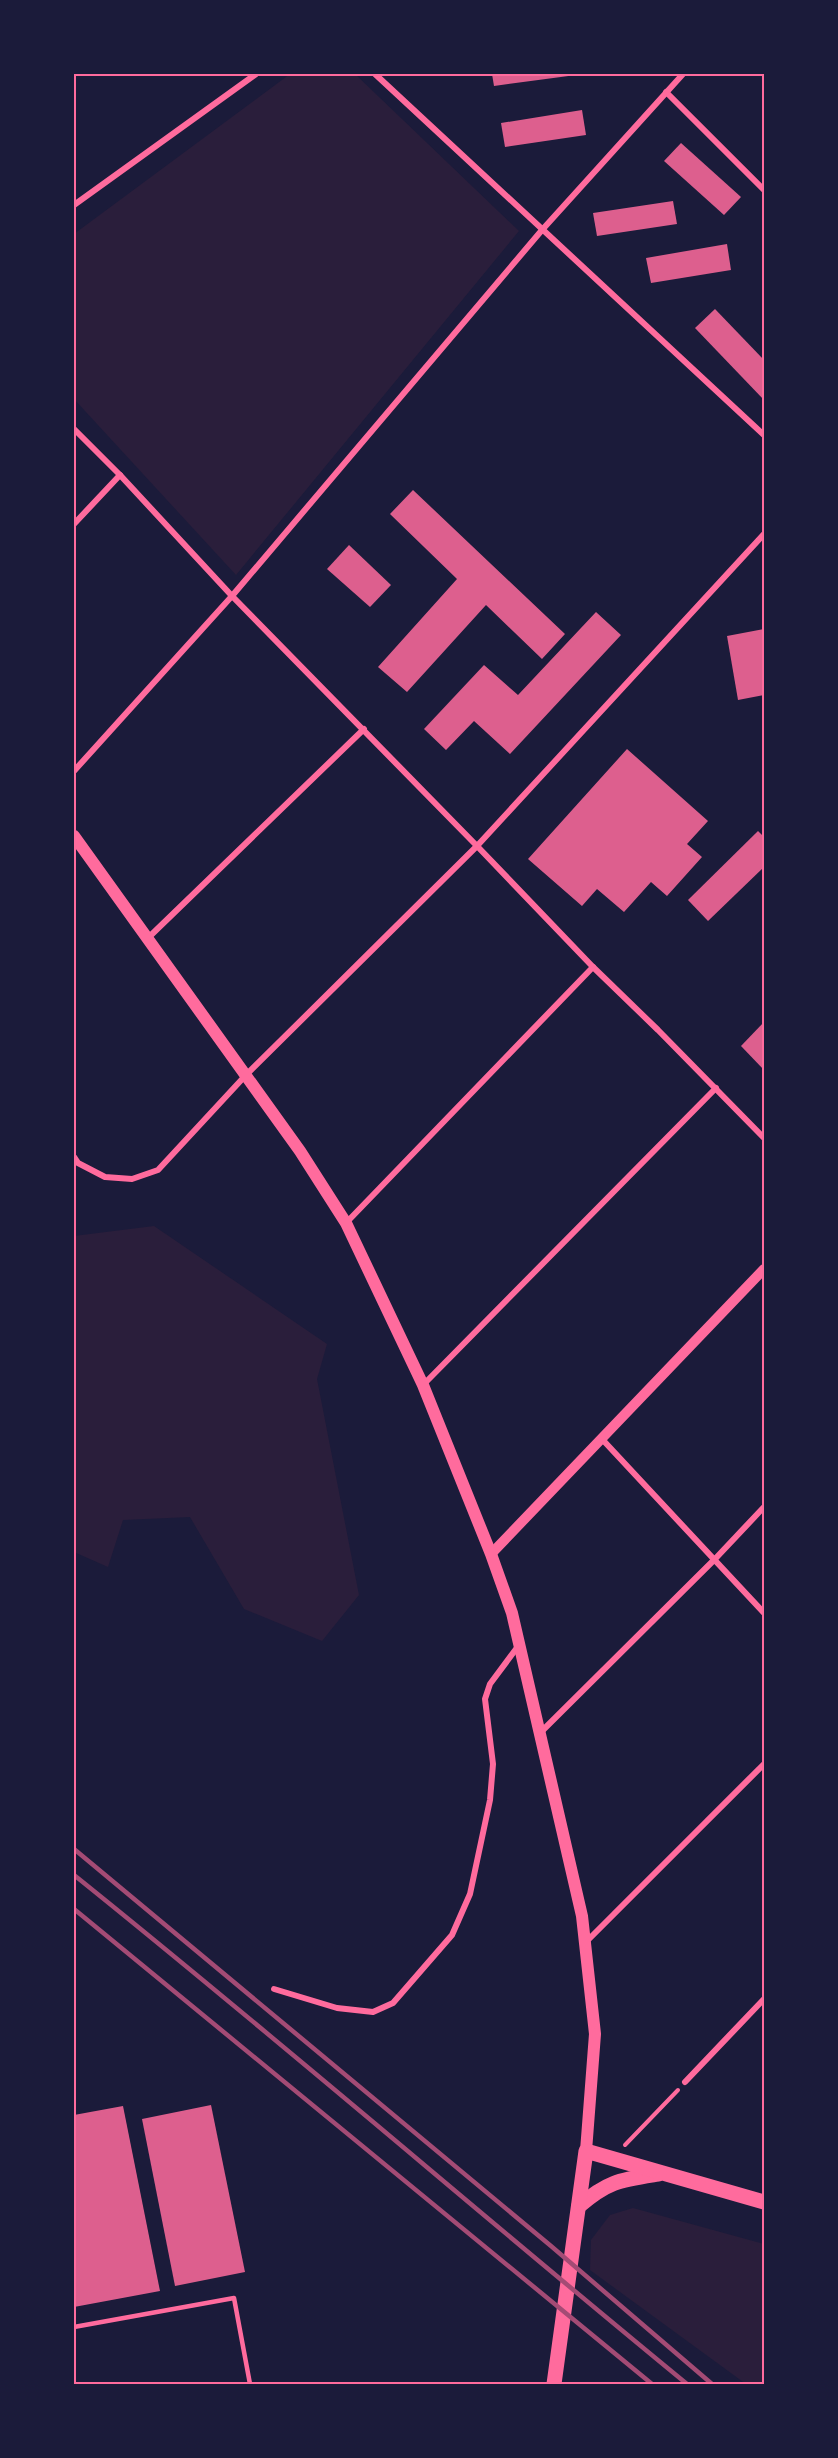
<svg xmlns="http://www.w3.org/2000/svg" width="838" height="2458" viewBox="0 0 838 2458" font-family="Lato,sans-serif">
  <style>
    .green { fill: #2a1e3b }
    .building { fill: #dd5f8e }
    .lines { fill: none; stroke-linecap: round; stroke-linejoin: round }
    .path { stroke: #ff6b9d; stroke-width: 4 }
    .service { stroke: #ff6b9d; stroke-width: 4.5 }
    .minor { stroke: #ff6b9d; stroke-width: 6 }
    .tertiary { stroke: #ff6b9d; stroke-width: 10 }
    .secondary { stroke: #ff6b9d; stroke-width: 12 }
    .primary { stroke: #ff6b9d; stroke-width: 15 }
    .rail { stroke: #a44b75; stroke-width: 4.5 }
    .neatline { fill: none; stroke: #ff6b9d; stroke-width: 2 }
  </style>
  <rect width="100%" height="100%" fill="#1b1b3a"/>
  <g class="green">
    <path d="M290 74H355L519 231 236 575 74 399V234Z"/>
    <path d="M154 1226 327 1344 317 1379 359 1595 322 1641 244 1609 190 1517 123 1520 108 1567 74 1552V1236Z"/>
    <path d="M633 2208 764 2244V2384H746L590 2270 591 2240 610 2215Z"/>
  </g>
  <g class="building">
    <path d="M492 74H575L576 75 494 86Z"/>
    <path d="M582 110 586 135 505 147 501 123Z"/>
    <path d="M681 143 741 197 724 215 664 161Z"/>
    <path d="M673 201 677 224 597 236 593 213Z"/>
    <path d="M727 244 731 270 651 283 646 258Z"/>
    <path d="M715 309 764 360V400L695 328Z"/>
    <path d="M413 490 565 634 542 659 486 605 407 692 378 667 457 579 390 514Z"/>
    <path d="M349 545 391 585 370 607 327 569Z"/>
    <path d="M596 612 621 635 510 754 474 721 446 750 424 729 484 665 518 695Z"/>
    <path d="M764 629V695L738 700 727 636Z"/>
    <path d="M627 749 708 821 687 844 702 857 667 896 651 882 624 912 597 889 582 906 528 859Z"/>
    <path d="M758 831 764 837V867L708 921 688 900Z"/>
    <path d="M764 1022V1070L741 1046Z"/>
    <path d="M211 2105 245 2272 175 2286 142 2119Z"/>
    <path d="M123 2106 160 2291 74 2307V2115Z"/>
  </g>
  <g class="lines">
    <path class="path" d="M625 2145 678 2090"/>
    <path class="service" d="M74 2327 234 2298 250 2384"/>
    <g class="minor">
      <path d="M375 74 764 435"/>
      <path d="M666 92 764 190"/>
      <path d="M74 205 256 74"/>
      <path d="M74 429 120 475 232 596 477 846 593 967 658 1030 764 1138"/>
      <path d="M74 524 120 475"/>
      <path d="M74 771 232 596 542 230 683 74"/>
      <path d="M148 938 364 729"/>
      <path d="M74 1157 78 1163 105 1177 132 1179 158 1170 245 1076 477 846 764 534"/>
      <path d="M346 1223 593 967"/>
      <path d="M423 1385 716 1088"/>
      <path d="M601 1438 764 1613"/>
      <path d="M540 1733 715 1559 764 1507"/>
      <path d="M585 1943 764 1764"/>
      <path d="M274 1989 337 2008 373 2012 393 2003 452 1935 470 1894 490 1800 493 1764 485 1699 490 1684 519 1645"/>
      <path d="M685 2082 764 1999"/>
    </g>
    <path class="tertiary" d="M491 1554 764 1269"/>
    <path class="secondary" d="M74 836 300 1151 346 1223 423 1385 491 1554 512 1613 582 1916 595 2034 586 2151"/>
    <g class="primary">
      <path d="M579 2206C608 2181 620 2180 658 2174"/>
      <path d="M554 2384 586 2151 764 2202"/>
    </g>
    <g class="rail">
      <path d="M74 1849 551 2246 712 2384"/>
      <path d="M74 1875C281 2041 482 2216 687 2384"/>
      <path d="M74 1909 652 2384"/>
    </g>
  </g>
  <rect width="838" height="2458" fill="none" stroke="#1b1b3a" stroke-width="150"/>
  <rect x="75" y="75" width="688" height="2308" class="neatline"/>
</svg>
